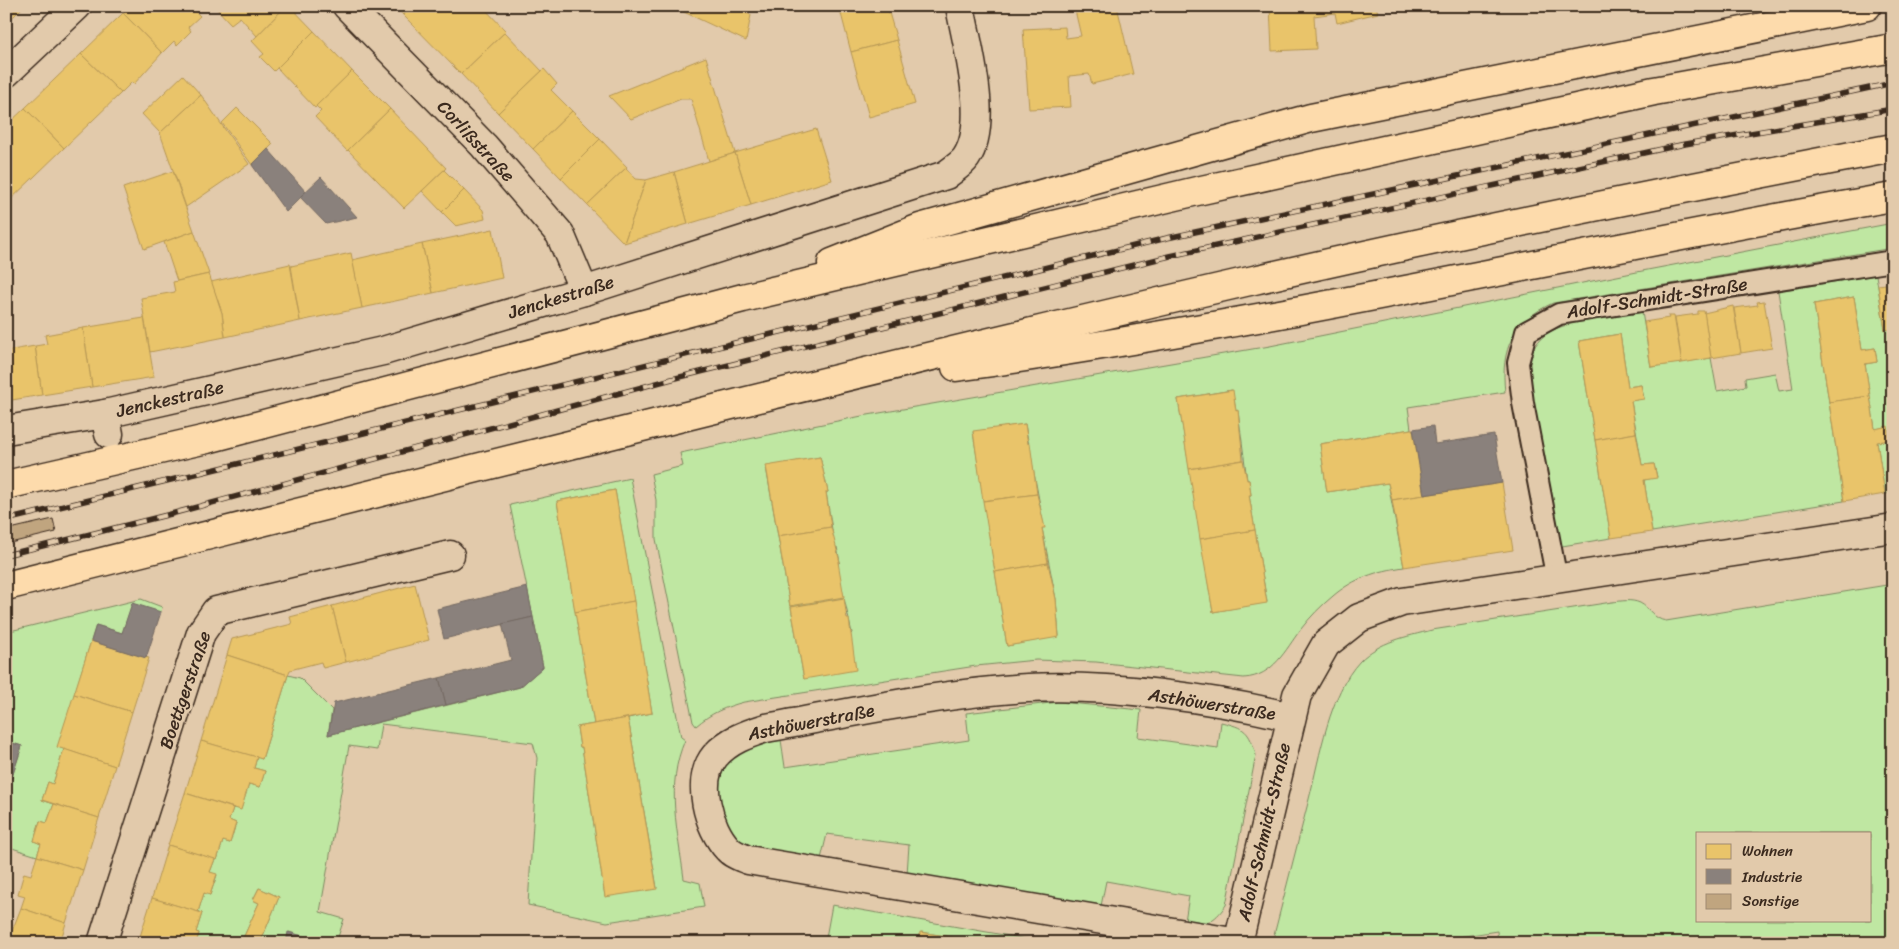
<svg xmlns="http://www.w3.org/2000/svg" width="1899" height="949" viewBox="0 0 1899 949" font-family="Sriracha,sans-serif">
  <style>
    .green { fill: #bfe7a2; stroke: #7d8860; fill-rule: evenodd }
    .homes { fill: #e9c46a; stroke: #b59653 }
    .industry { fill: #8a817c; stroke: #726760 }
    .building { fill: #c0a57f; stroke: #3b2a1e }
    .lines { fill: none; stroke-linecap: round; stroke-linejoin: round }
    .service-casing { stroke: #3b2a1e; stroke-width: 24 }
    .minor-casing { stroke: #3b2a1e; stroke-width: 31 }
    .motorway-casing { stroke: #3b2a1e; stroke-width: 31 }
    .service { stroke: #e2caab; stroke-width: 20 }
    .minor { stroke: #e2caab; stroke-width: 28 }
    .motorway { stroke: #fddbac; stroke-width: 28 }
    .rail-casing { stroke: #3b2a1e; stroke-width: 5.5 }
    .rail { stroke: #e2caab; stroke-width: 4; stroke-dasharray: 11; stroke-linecap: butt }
    .labels { text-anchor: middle; stroke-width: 5; stroke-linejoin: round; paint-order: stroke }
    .street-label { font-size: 18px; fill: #3b2a1e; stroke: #e2caab }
  </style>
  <rect width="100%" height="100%" fill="#e2caab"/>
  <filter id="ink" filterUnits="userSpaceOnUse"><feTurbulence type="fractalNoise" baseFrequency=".02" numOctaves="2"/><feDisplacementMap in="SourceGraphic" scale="10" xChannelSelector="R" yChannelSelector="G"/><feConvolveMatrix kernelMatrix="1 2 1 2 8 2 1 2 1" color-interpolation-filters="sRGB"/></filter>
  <g filter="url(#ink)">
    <g class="green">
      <path d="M1893 223V248L1553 303C1513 321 1500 349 1505 392L1408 407 1411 429 1320 444 1327 492 1388 483 1404 567C1377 571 1354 578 1333 596 1321 606 1310 617 1301 629 1285 650 1274 676 1244 678L1096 662 1036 660 976 666 744 702C725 707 711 713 696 726L693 722 656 539V500L651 474 683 466 680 453 862 416 1270 346 1637 272ZM1232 390 1236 411H1238L1247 480H1249L1251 495H1249L1267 602 1213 612 1178 399ZM1025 424 1044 527 1042 528 1056 599 1059 636 1007 646 973 432ZM820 457 828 492H826L835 548 837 547 840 562 790 606 766 467ZM844 598 852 633 804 679 791 607Z"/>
      <path d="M1876 275 1885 330 1893 329V493L1885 494 1877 442 1890 440 1888 427 1875 429 1865 364 1877 362 1875 348 1862 350 1854 297 1814 304 1844 501 1652 532 1644 480 1657 477 1654 464 1642 465 1631 401 1644 398 1641 385 1628 387 1620 334 1579 341 1611 538 1556 547 1527 368C1535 330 1557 326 1592 320 1609 318 1626 315 1642 312L1651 367 1711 358 1717 391 1746 386 1745 378 1775 373 1779 391 1793 389 1778 291Z"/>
      <path d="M630 478 681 737 685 740C665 786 678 831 684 879L700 883 704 907 607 922 528 905 537 758 533 743 381 724 377 750 349 746 320 912 344 919 336 943H326L289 932 286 943H260L279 897 259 888 253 900 259 903 241 943H196L199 933 196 932 202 913 198 912 204 893 210 895 217 875 210 872 215 859 217 860 223 841 230 843 236 823 229 820 233 808 241 809 249 784 260 787 265 771 254 768 257 757 262 759 288 675 300 678 332 710 328 735 520 687 543 667 510 505ZM615 490 652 713 628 718 657 888 605 896 582 747H580L577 727 594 724 557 501Z"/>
      <path d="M1893 584V943H1498L1497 931 1419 943H1272C1284 895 1297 847 1309 799 1320 756 1329 694 1360 661 1380 641 1406 637 1432 630L1612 602C1622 601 1631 599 1640 603 1650 608 1653 619 1666 621ZM1698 833H1870V920H1698Z"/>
      <path d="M141 599 162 607 161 612 122 633 96 625 58 747 64 749 53 784 48 782 42 800 54 804 47 823 40 821 34 841 41 844 37 856 6 846V796L22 746 6 741V632Z"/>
      <path d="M1059 702 1141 710 1138 737 1218 748 1221 722C1245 728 1249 730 1256 755L1226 905C1213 923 1207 925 1185 921L1189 896 1106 881 1101 906 907 874 909 845 827 834 821 859C804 856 762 852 749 845 713 828 707 779 737 753 748 744 768 743 781 740L785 767 969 740 966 713Z"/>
      <path d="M832 905 1050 943H963V939L921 932 919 943H825Z"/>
    </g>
    <g class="homes">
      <path d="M6 6H24L6 24Z"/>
      <path d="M130 6H190L200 16 188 27 191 31 177 45 174 41 162 53 123 13Z"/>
      <path d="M286 6 257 36 240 17 231 24 215 7Z"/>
      <path d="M286 6H290L314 31 274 71 260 57 264 54 252 41Z"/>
      <path d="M395 6H412L403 15Z"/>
      <path d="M412 6H482L506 31 461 74 403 15Z"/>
      <path d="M671 6H732L751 15 746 41Z"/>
      <path d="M839 6H887L897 40 851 52Z"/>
      <path d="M1074 6H1117L1133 74 1092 84 1089 74 1069 76 1071 107 1029 109 1023 29 1065 27 1066 38 1081 36Z"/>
      <path d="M1270 6H1376L1378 13 1337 23 1335 13 1314 16 1316 49 1272 51Z"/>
      <path d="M123 13 162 53 134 84 132 82 121 93 81 54Z"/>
      <path d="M314 31 352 71 315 108 277 68Z"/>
      <path d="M505 32 542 71 498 113 461 74Z"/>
      <path d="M897 40 915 104 869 117 851 52Z"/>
      <path d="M81 54 121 93 64 148 25 108Z"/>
      <path d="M706 57 735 153 709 161 691 99H681L631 119 609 96Z"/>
      <path d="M544 69 557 84 551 90 572 111 533 149 498 113Z"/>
      <path d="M352 71 390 109 347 151 315 117 321 111 316 106Z"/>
      <path d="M183 75 201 95 160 133 142 114Z"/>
      <path d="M201 95 249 164 186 207 160 133Z"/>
      <path d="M25 108 64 148 6 204V126Z"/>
      <path d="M237 108 273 144 252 165 222 123Z"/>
      <path d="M390 109 446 168 404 208 348 150Z"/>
      <path d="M572 111 600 139 561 178 533 149Z"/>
      <path d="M816 129 832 180 751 205 735 153Z"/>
      <path d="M600 139 627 167 587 205 561 178Z"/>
      <path d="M735 153 751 205 688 224 674 172Z"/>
      <path d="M626 168 636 179 646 180 624 243 587 205Z"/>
      <path d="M444 170 464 190 442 212 422 191Z"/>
      <path d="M173 171 194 231 144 249 123 188Z"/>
      <path d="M674 172 688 224 624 243 646 180Z"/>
      <path d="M464 190 483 210 485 219 456 226 442 212Z"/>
      <path d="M6 205 12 210 6 216Z"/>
      <path d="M493 229 502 278 433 293 422 244Z"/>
      <path d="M194 231 209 274 177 281 164 242Z"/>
      <path d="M422 244 433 293 362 308 352 260Z"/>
      <path d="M351 253 362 308 300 321 291 266Z"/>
      <path d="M290 264 300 321 225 337 222 313 211 282Z"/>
      <path d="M209 274 222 313 225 337 150 352 141 298 175 292 173 282Z"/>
      <path d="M1893 283V329L1885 330 1878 285Z"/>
      <path d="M1854 297 1862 350 1875 348 1877 362 1865 364 1870 396 1829 402 1814 304Z"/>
      <path d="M1764 301 1772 348 1741 353 1734 308 1758 305 1757 302Z"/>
      <path d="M1733 306 1741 353 1711 358 1704 313Z"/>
      <path d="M1698 311H1704L1711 358 1682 363 1675 317 1698 314Z"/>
      <path d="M1668 316H1674L1682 363 1651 367 1644 322 1669 318Z"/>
      <path d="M144 318 154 377 92 387 83 328Z"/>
      <path d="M83 328 92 387 42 395 35 346 47 344 45 335Z"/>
      <path d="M1620 334 1628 387 1641 385 1644 399 1631 401 1636 433 1595 440 1579 341Z"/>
      <path d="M35 346 42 395 6 401V351Z"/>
      <path d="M1233 390 1236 411 1238 410 1243 460 1189 469 1178 399Z"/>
      <path d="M1870 396 1875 429 1888 426 1890 440 1877 442 1885 494 1844 501 1829 402Z"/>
      <path d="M1025 424 1028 444 1030 443 1037 494 983 501 973 431Z"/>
      <path d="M1411 429H1413L1424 495 1392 500 1388 483 1327 492 1320 444Z"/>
      <path d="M1636 433 1642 465 1654 464 1657 478 1644 480 1652 532 1611 538 1595 440Z"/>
      <path d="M820 457 828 492H826L831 527 778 536 766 466Z"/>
      <path d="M1243 460 1247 480H1249L1251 495H1249L1255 530 1200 539 1189 469Z"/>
      <path d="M1502 483 1513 550 1404 567 1392 500Z"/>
      <path d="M615 490 634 601 575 612 557 501Z"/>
      <path d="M1037 494 1045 528H1042L1048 563 995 572 983 501Z"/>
      <path d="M831 527 840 562H838L844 597 790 606 778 536Z"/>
      <path d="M1255 530 1267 603 1213 612 1200 539Z"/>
      <path d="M1048 563 1056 599 1059 637 1007 646 995 572Z"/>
      <path d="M415 584 429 640 346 662 332 606Z"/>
      <path d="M844 598 847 619H849L856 670 804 679 791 607Z"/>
      <path d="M634 601 652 713 594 724 575 612Z"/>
      <path d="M332 606 346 662 323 668 321 662 290 670 288 675 227 655 232 639 292 624 290 617Z"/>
      <path d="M91 641 149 658 132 712 74 694Z"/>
      <path d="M227 655 288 675 262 759 201 741Z"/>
      <path d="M74 694 132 712 115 766 57 747Z"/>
      <path d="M628 718 657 889 605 897 582 747H580L577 727Z"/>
      <path d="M201 741 257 757 254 768 265 771 260 787 249 784 241 810 185 793Z"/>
      <path d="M64 749 115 766 99 818 42 800 48 782 53 784Z"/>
      <path d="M185 793 233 808 229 820 236 823 230 843 223 841 217 860 168 845Z"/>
      <path d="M54 804 99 818 83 870 37 856 41 844 34 841 40 821 47 823Z"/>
      <path d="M168 845 215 859 210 872 217 874 210 895 204 893 198 912 152 898Z"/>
      <path d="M37 856 83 870 66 923 21 908 25 896 18 894 24 873 31 875Z"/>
      <path d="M259 888 279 897 260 943H241L259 903 253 900Z"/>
      <path d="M152 898 202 913 196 932 199 933 196 943H138Z"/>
      <path d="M21 908 66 923 60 943H6V928L12 931Z"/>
      <path d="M920 932 964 939 963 943H919Z"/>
    </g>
    <g class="industry">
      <path d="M268 149 306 192 286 212 252 165Z"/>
      <path d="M321 177 357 217 326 224 300 197Z"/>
      <path d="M1433 426 1435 444 1494 435 1502 483 1424 495 1413 429Z"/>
      <path d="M527 587 533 617 444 639 437 609Z"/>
      <path d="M132 603 161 612 146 658 91 641 96 625 122 633Z"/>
      <path d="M533 617 543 667 520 687 446 705 439 678 511 660 502 624Z"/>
      <path d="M439 678 446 705 328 735 334 703Z"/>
      <path d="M6 741 22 746 8 789 6 788Z"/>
      <path d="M288 932 326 943H286Z"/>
    </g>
    <path class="building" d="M53 519 56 532 6 544V530Z"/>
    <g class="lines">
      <defs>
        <path id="service" d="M1557 580 1523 403 1518 363 1526 332 1559 314 1893 261"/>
        <g id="minor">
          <path d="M347 6 484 146 560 234 584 291"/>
          <path d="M6 73 77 6"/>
          <path d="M105 414 383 351 584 291 946 175C952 170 962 164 966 158 990 123 967 46 960 6"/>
          <path d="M6 430 105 414 109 434"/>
          <path d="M1291 717C1213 698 1109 684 1028 688 940 693 852 713 766 728 747 734 729 740 715 756 695 780 708 828 728 849 732 854 741 857 748 860L1238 943 1297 695 1326 644 1359 618 1402 602 1893 528"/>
          <path d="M102 943 201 633 216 611 450 555"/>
        </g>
        <g id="motorway">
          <path d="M832 263 920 228 1311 118 1867 6"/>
          <path d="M956 367C1271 324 1580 251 1893 197"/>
          <path d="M6 485 207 439 743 298 1197 191 1654 91 1893 48"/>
          <path d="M6 586C422 482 837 376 1254 280 1466 231 1679 189 1893 148"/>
        </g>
      </defs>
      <use href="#service" class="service-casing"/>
      <use href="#minor" class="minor-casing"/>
      <use href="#motorway" class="motorway-casing"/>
      <use href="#service" class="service"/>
      <use href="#minor" class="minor"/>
      <use href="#motorway" class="motorway"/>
      <defs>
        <g id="rail">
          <path d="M6 520 1167 238 1893 83"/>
          <path d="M6 555 171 514 672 379 1170 256 1685 144 1893 109"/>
        </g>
      </defs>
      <use href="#rail" class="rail-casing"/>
      <use href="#rail" class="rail"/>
    </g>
  </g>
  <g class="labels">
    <g class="street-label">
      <text transform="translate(476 141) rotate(47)" y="6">Corlißstraße</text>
      <text transform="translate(561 297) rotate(-17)" y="6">Jenckestraße</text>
      <text transform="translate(1657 298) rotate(-9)" y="6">Adolf-Schmidt-Straße</text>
      <text transform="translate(170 399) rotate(-13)" y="6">Jenckestraße</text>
      <text transform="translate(185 690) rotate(-71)" y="6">Boettgerstraße</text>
      <text transform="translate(1212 704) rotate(9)" y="6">Asthöwerstraße</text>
      <text transform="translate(811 722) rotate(-11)" y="6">Asthöwerstraße</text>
      <text transform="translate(1264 832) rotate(-77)" y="6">Adolf-Schmidt-Straße</text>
    </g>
  </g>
  <rect width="1899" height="949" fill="none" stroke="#e2caab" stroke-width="25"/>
  <rect x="12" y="12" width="1874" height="924" fill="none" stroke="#3b2a1e" stroke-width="2" filter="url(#ink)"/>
  <rect x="1696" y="832" width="175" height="90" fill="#e2caab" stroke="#9f8a73"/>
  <rect x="1706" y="844" width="25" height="15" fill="#e9c46a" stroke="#9f8a73"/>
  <text x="1742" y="856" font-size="15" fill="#3b2a1e">Wohnen</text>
  <rect x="1706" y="869" width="25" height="15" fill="#8a817c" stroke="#9f8a73"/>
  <text x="1742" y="882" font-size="15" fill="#3b2a1e">Industrie</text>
  <rect x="1706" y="894" width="25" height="15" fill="#c0a57f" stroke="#9f8a73"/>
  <text x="1742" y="906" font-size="15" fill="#3b2a1e">Sonstige</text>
</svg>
